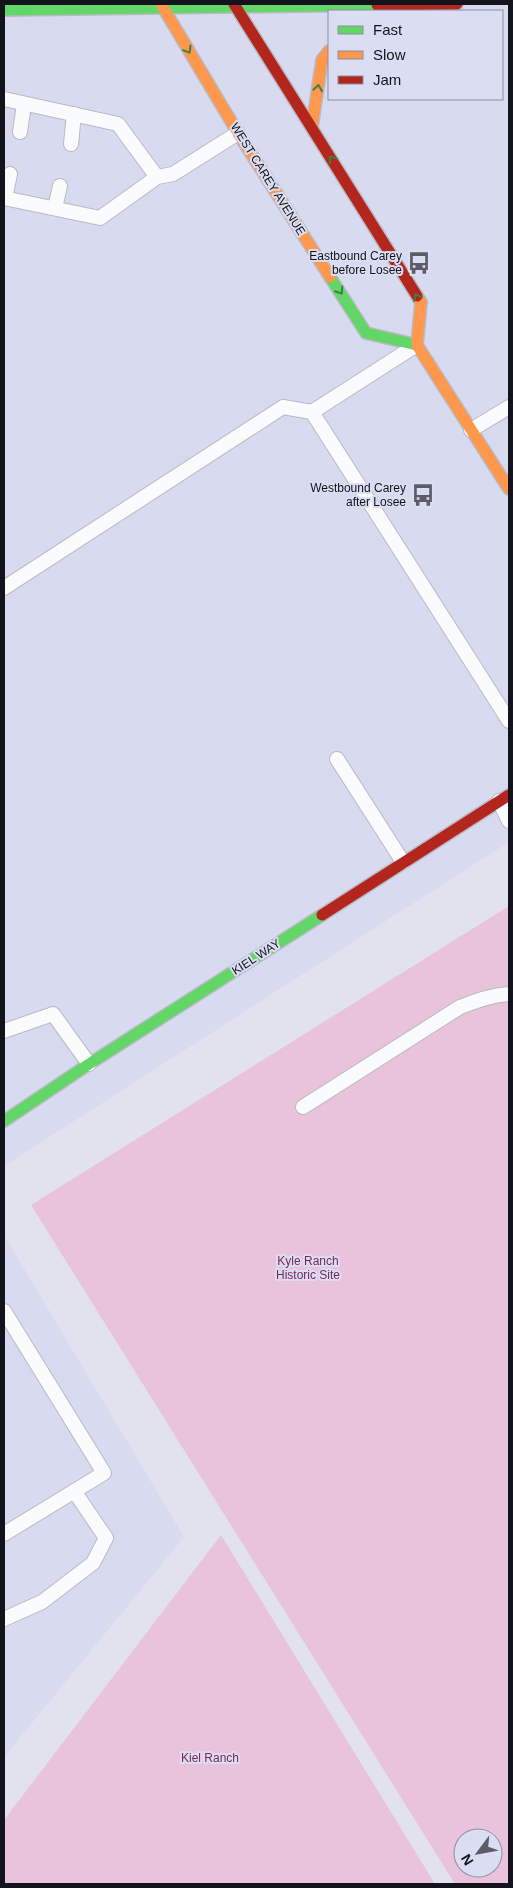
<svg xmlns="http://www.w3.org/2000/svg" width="513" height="1888" viewBox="0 0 513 1888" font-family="Helvetica,sans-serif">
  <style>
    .built { fill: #d8dbef; fill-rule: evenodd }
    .green { fill: #e9c3db; fill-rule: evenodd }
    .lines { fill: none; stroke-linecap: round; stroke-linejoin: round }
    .lane-casing { stroke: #b9bac3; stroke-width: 16 }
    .fast-casing { stroke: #b9bac3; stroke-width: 14 }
    .slow-casing { stroke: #b9bac3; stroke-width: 14 }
    .jam-casing { stroke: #b9bac3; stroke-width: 14 }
    .lane { stroke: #fafbfc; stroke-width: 14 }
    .fast { stroke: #63d668; stroke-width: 11 }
    .slow { stroke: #ff974d; stroke-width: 11 }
    .jam { stroke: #b3261e; stroke-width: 11 }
    .oneway { stroke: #3f7f45 }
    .labels { text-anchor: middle; stroke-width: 4; stroke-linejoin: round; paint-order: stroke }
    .street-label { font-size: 12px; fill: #13141b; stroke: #dbdef3 }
    .poi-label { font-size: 12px; fill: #13141b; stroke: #dbdef3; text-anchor: end }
    .park-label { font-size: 12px; fill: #7c2559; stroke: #dbdef3 }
  </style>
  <rect width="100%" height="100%" fill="#e1e2ed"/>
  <g class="built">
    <path d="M4 4H509V842L4 1166ZM329 11H502V99H329Z"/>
    <path d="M4 1235 184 1537 4 1757Z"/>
  </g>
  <g class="green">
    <path d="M509 906V1884H455L31 1205ZM463 1838H493V1868H463Z"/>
    <path d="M221 1535 435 1884H4V1820Z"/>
  </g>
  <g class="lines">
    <defs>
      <g id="lane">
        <path d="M4 99 118 124 157 177"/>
        <path d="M20 132 24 104"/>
        <path d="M71 144 74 114"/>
        <path d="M4 198 100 218 157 177 173 174 238 133"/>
        <path d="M5 198 10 174"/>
        <path d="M55 208 60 186"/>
        <path d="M415 346 312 412 509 721"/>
        <path d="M471 430 509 407"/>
        <path d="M4 588 283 407 312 412"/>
        <path d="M337 759 403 862"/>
        <path d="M499 801 509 821"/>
        <path d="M4 1031 53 1014 89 1064"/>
        <path d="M303 1107 460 1007C476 1001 491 995 509 994"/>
        <path d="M4 1311 104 1473 4 1534"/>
        <path d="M4 1619 42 1602 93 1563 106 1538 74 1491"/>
      </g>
      <g id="fast">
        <path d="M4 10 377 5"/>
        <path d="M330 277 366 333 417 345"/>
        <path d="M4 1121 89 1064 322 915"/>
      </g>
      <g id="slow">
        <path d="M161 4 238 133 330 277"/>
        <path d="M312 127 322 60 329 51"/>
        <path d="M417 296 421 302 417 345 509 489"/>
      </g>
      <g id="jam">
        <path d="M234 4 417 296"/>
        <path d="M377 5 457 4"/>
        <path d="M322 915 509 795"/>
      </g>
    </defs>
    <use href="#lane" class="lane-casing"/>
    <use href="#fast" class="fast-casing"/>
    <use href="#slow" class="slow-casing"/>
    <use href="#jam" class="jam-casing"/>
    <use href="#lane" class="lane"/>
    <use href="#fast" class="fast"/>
    <use href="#slow" class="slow"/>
    <use href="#jam" class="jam"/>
  </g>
  <defs><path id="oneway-chevron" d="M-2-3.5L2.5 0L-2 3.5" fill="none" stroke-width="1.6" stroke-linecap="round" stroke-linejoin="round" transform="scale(1.25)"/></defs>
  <g class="oneway">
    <use href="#oneway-chevron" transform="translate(188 50) rotate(59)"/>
    <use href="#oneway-chevron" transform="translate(318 88) rotate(-81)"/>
    <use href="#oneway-chevron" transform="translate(332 159) rotate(-122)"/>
    <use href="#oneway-chevron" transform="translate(340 291) rotate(57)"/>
    <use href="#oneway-chevron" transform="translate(417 297) rotate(-116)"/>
  </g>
  <defs>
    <symbol id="bus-bare" viewBox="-9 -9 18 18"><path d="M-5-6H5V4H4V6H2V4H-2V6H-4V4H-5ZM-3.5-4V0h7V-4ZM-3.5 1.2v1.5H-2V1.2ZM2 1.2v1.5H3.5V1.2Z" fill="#5b5c64" stroke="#dbdef3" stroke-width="2.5" paint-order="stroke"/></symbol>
  </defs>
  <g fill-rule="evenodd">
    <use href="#bus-bare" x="403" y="247" width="32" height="32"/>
    <use href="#bus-bare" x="407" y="479" width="32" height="32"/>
  </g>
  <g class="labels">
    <g class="street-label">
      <text transform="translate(268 179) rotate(58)" y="4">WEST CAREY AVENUE</text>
      <text transform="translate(256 957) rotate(-33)" y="4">KIEL WAY</text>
    </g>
    <g class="poi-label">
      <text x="402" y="260">Eastbound Carey<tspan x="402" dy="14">before Losee</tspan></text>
      <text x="406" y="492">Westbound Carey<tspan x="406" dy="14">after Losee</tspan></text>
    </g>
    <g class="park-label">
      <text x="308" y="1265">Kyle Ranch<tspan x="308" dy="14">Historic Site</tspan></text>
      <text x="210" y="1762">Kiel Ranch</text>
    </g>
  </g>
  <rect width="513" height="1888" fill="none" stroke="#13141b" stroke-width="10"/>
  <rect x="328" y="10" width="175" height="90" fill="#dbdef3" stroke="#8b8d9d"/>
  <rect x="338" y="26" width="25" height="8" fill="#63d668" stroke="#8b8d9d"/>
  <text x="373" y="35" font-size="15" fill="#13141b">Fast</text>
  <rect x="338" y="51" width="25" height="8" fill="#ff974d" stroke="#8b8d9d"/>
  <text x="373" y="60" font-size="15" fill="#13141b">Slow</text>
  <rect x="338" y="76" width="25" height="8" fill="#b3261e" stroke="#8b8d9d"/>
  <text x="373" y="85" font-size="15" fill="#13141b">Jam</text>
  <g transform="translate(478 1853) rotate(238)"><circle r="24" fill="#dbdef3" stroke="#8b8d9d"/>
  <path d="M0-4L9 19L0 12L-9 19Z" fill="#5b5c64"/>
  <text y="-8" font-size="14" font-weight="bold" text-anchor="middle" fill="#13141b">N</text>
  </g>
</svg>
